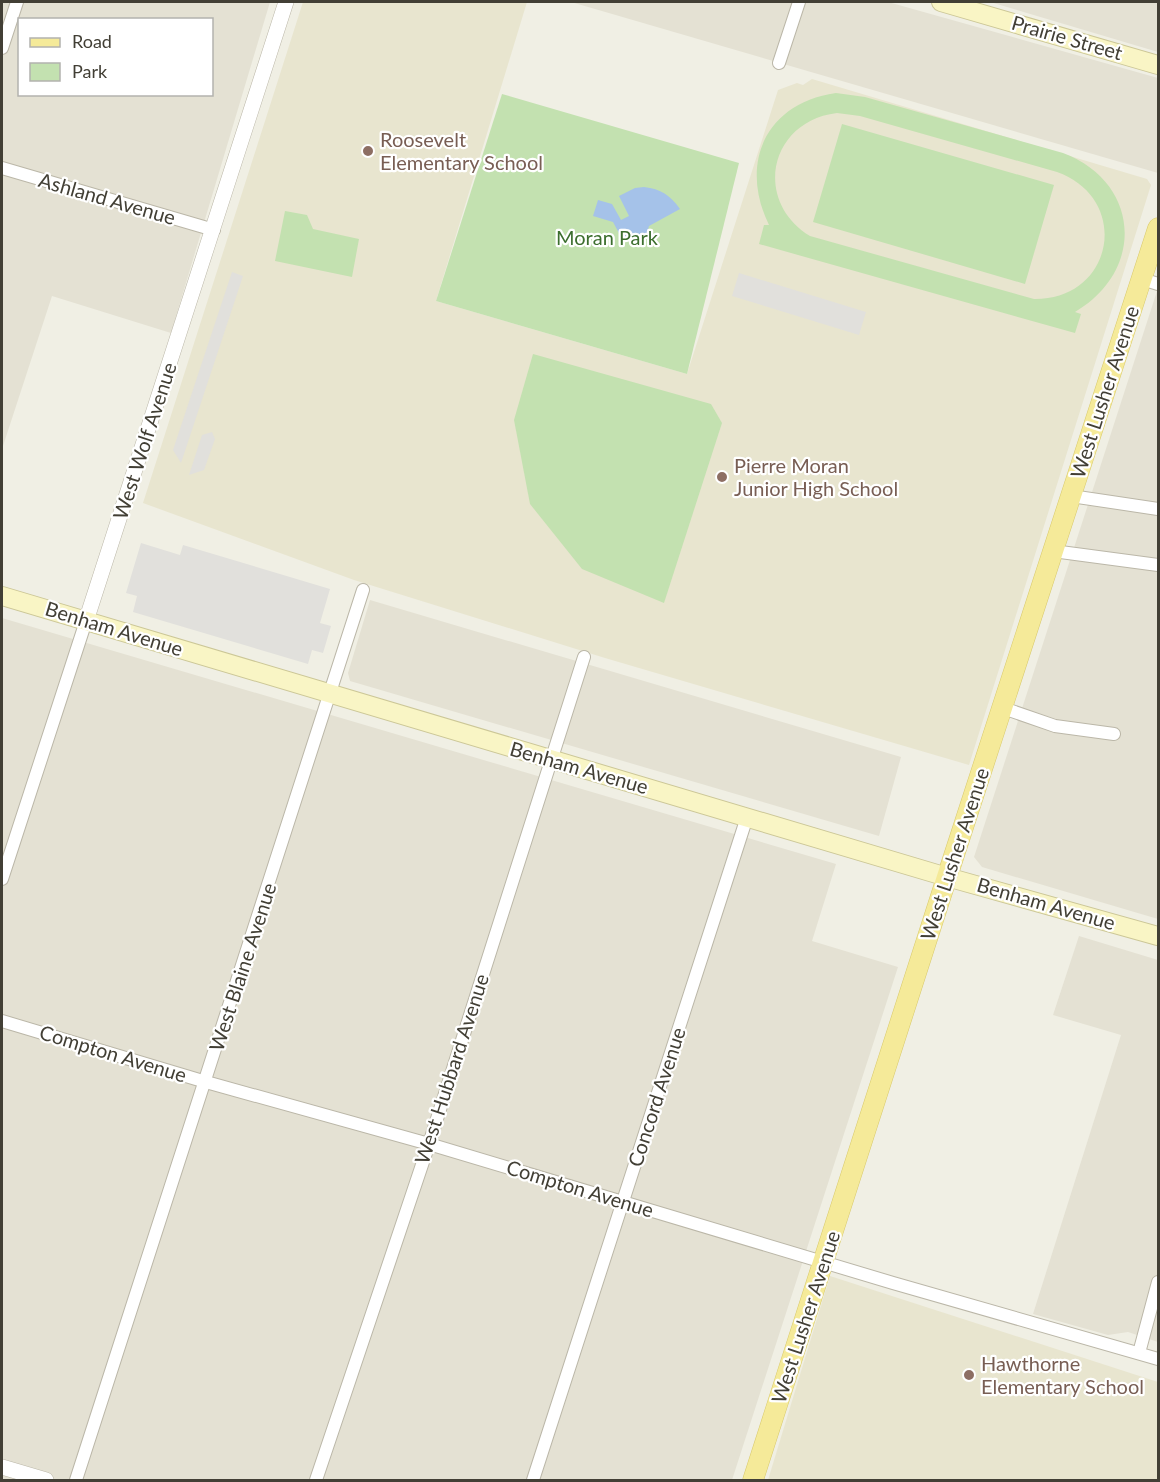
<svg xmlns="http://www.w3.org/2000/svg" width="1160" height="1482" viewBox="0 0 1160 1482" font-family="Lato,sans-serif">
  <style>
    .residential { fill: #e4e1d3; fill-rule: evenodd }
    .education { fill: #e8e5cf }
    .green { fill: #c3e1b0; fill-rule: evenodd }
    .parking { fill: #e1e0dc }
    .water { fill: #a5c2e9 }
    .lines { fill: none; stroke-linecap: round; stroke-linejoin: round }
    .minor-casing { stroke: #bbb7a8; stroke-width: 14 }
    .tertiary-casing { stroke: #bbb7a8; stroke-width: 16 }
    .secondary-casing { stroke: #ccc797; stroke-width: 20 }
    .primary-casing { stroke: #d8c96b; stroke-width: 21 }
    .minor { stroke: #fff; stroke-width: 12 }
    .tertiary { stroke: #fff; stroke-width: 15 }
    .secondary { stroke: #f9f5c5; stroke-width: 18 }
    .primary { stroke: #f5ea99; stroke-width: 20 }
    .education-dot { fill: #8d6e63; stroke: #fff; stroke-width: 2 }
    .labels { text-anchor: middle; stroke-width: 4.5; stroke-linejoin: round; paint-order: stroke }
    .street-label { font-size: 20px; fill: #423f35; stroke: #fff }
    .education-label { font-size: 20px; fill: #785e54; stroke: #fff; text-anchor: start }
    .park-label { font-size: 20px; fill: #3c6e2e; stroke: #fff }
  </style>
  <rect width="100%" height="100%" fill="#f0efe4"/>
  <g class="residential">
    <path d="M2 2H270L171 333 52 296 2 449ZM20 20H212V94H20Z"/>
    <path d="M571 2H888L1158 78V173Z"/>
    <path d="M990 2H1158V52Z"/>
    <path d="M1158 288V919L982 867 974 857Z"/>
    <path d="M370 600 901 757 879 836 350 681 348 673Z"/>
    <path d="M2 618 836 864 812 941 898 967 732 1480H2Z"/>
    <path d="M1079 936 1158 960V1342L1128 1332 1108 1335 1033 1314 1121 1035 1053 1015Z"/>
  </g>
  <g class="education">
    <path d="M303 2H527L436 301 687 374 778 90 797 83 803 85 812 79 1147 179 1151 185 969 765 605 658 354 580 143 503Z"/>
    <path d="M830 1276 1158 1382V1480H768Z"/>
  </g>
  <g class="green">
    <path d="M836 93 865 97 1063 153C1140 182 1146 270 1075 312L1081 314 1075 333 759 244 764 225H769C739 164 765 103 836 93ZM837 113 860 116 1057 172C1132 199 1114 300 1034 299L810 236C752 200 770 121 837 113Z"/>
    <path d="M502 94 739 163 687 374 436 301Z"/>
    <path d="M842 124 1054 185 1025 284 813 222Z"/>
    <path d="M285 211 307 215 313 229 359 239 352 277 275 261Z"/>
    <path d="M533 354 711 404 722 423 664 603 582 569 530 504 514 420Z"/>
  </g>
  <g class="parking">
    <path d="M232 272 243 276 181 463 173 450Z"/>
    <path d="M739 273 866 312 859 335 732 296Z"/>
    <path d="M212 432 215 439 204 470 189 475 202 435Z"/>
    <path d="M141 543 180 555 183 545 330 589 320 623 331 626 323 653 312 650 308 664 133 612 137 596 126 593Z"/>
  </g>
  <path class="water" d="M644 187C661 189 670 195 680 209L649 226 644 244 621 237 613 222 593 216 598 200 612 204 621 220 629 216 619 196 635 188Z"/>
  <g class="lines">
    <defs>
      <g id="minor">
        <path d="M2 48 17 2"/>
        <path d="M779 63 799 2"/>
        <path d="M2 168 214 230"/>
        <path d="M1142 279 1158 284"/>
        <path d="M1071 496 1158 509"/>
        <path d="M1053 551 1158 565"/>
        <path d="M1003 708 1055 726 1114 734"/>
        <path d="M2 879 86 621"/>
        <path d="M2 1021 206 1082 429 1144 893 1283 1158 1359"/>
        <path d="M1139 1353 1158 1282"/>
        <path d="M76 1480 363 590"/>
        <path d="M316 1480 429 1144 584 657"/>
        <path d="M533 1480 747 817"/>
      </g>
      <g id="tertiary">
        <path d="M86 621 286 2"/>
        <path d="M2 1467 46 1480"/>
      </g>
      <g id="secondary">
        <path d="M941 2 1158 65"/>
        <path d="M2 596 947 877 1158 936"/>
      </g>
      <path id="primary" d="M753 1480 947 877 1158 228"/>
    </defs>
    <use href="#minor" class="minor-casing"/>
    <use href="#tertiary" class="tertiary-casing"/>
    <use href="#secondary" class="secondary-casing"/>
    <use href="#primary" class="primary-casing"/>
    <use href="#minor" class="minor"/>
    <use href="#tertiary" class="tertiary"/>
    <use href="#secondary" class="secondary"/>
    <use href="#primary" class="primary"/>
  </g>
  <g class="education-dot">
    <circle cx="368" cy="151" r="6"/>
    <circle cx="722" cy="477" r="6"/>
    <circle cx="969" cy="1375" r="6"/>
  </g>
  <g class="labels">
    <g class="street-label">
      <text transform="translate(1067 38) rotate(16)" y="7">Prairie Street</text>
      <text transform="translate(107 199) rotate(16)" y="7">Ashland Avenue</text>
      <text transform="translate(1105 392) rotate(-72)" y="7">West Lusher Avenue</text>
      <text transform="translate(145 441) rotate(-72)" y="7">West Wolf Avenue</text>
      <text transform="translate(114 629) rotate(17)" y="7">Benham Avenue</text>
      <text transform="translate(579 768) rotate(16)" y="7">Benham Avenue</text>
      <text transform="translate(955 854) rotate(-72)" y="7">West Lusher Avenue</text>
      <text transform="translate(1046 904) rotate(16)" y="7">Benham Avenue</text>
      <text transform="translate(243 967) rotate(-72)" y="7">West Blaine Avenue</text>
      <text transform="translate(113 1054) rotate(17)" y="7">Compton Avenue</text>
      <text transform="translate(452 1069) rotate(-72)" y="7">West Hubbard Avenue</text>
      <text transform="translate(657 1097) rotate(-72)" y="7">Concord Avenue</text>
      <text transform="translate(580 1189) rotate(17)" y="7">Compton Avenue</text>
      <text transform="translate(806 1317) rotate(-72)" y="7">West Lusher Avenue</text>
    </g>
    <g class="education-label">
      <text x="380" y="147">Roosevelt<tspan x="380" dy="23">Elementary School</tspan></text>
      <text x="734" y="473">Pierre Moran<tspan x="734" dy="23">Junior High School</tspan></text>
      <text x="981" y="1371">Hawthorne<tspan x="981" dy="23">Elementary School</tspan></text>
    </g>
    <g class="park-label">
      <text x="607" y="245">Moran Park</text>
    </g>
  </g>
  <rect width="1160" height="1482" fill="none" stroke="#423f35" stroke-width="6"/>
  <rect x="18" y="18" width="195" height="78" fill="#ffffff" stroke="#b3b2ae" stroke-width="1.5"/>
  <rect x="30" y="38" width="30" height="9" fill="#f5ea99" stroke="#b3b2ae" stroke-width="1.5"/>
  <text x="72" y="48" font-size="18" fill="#423f35">Road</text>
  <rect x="30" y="63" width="30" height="18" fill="#c3e1b0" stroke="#b3b2ae" stroke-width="1.5"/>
  <text x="72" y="78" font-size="18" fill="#423f35">Park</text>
</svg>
